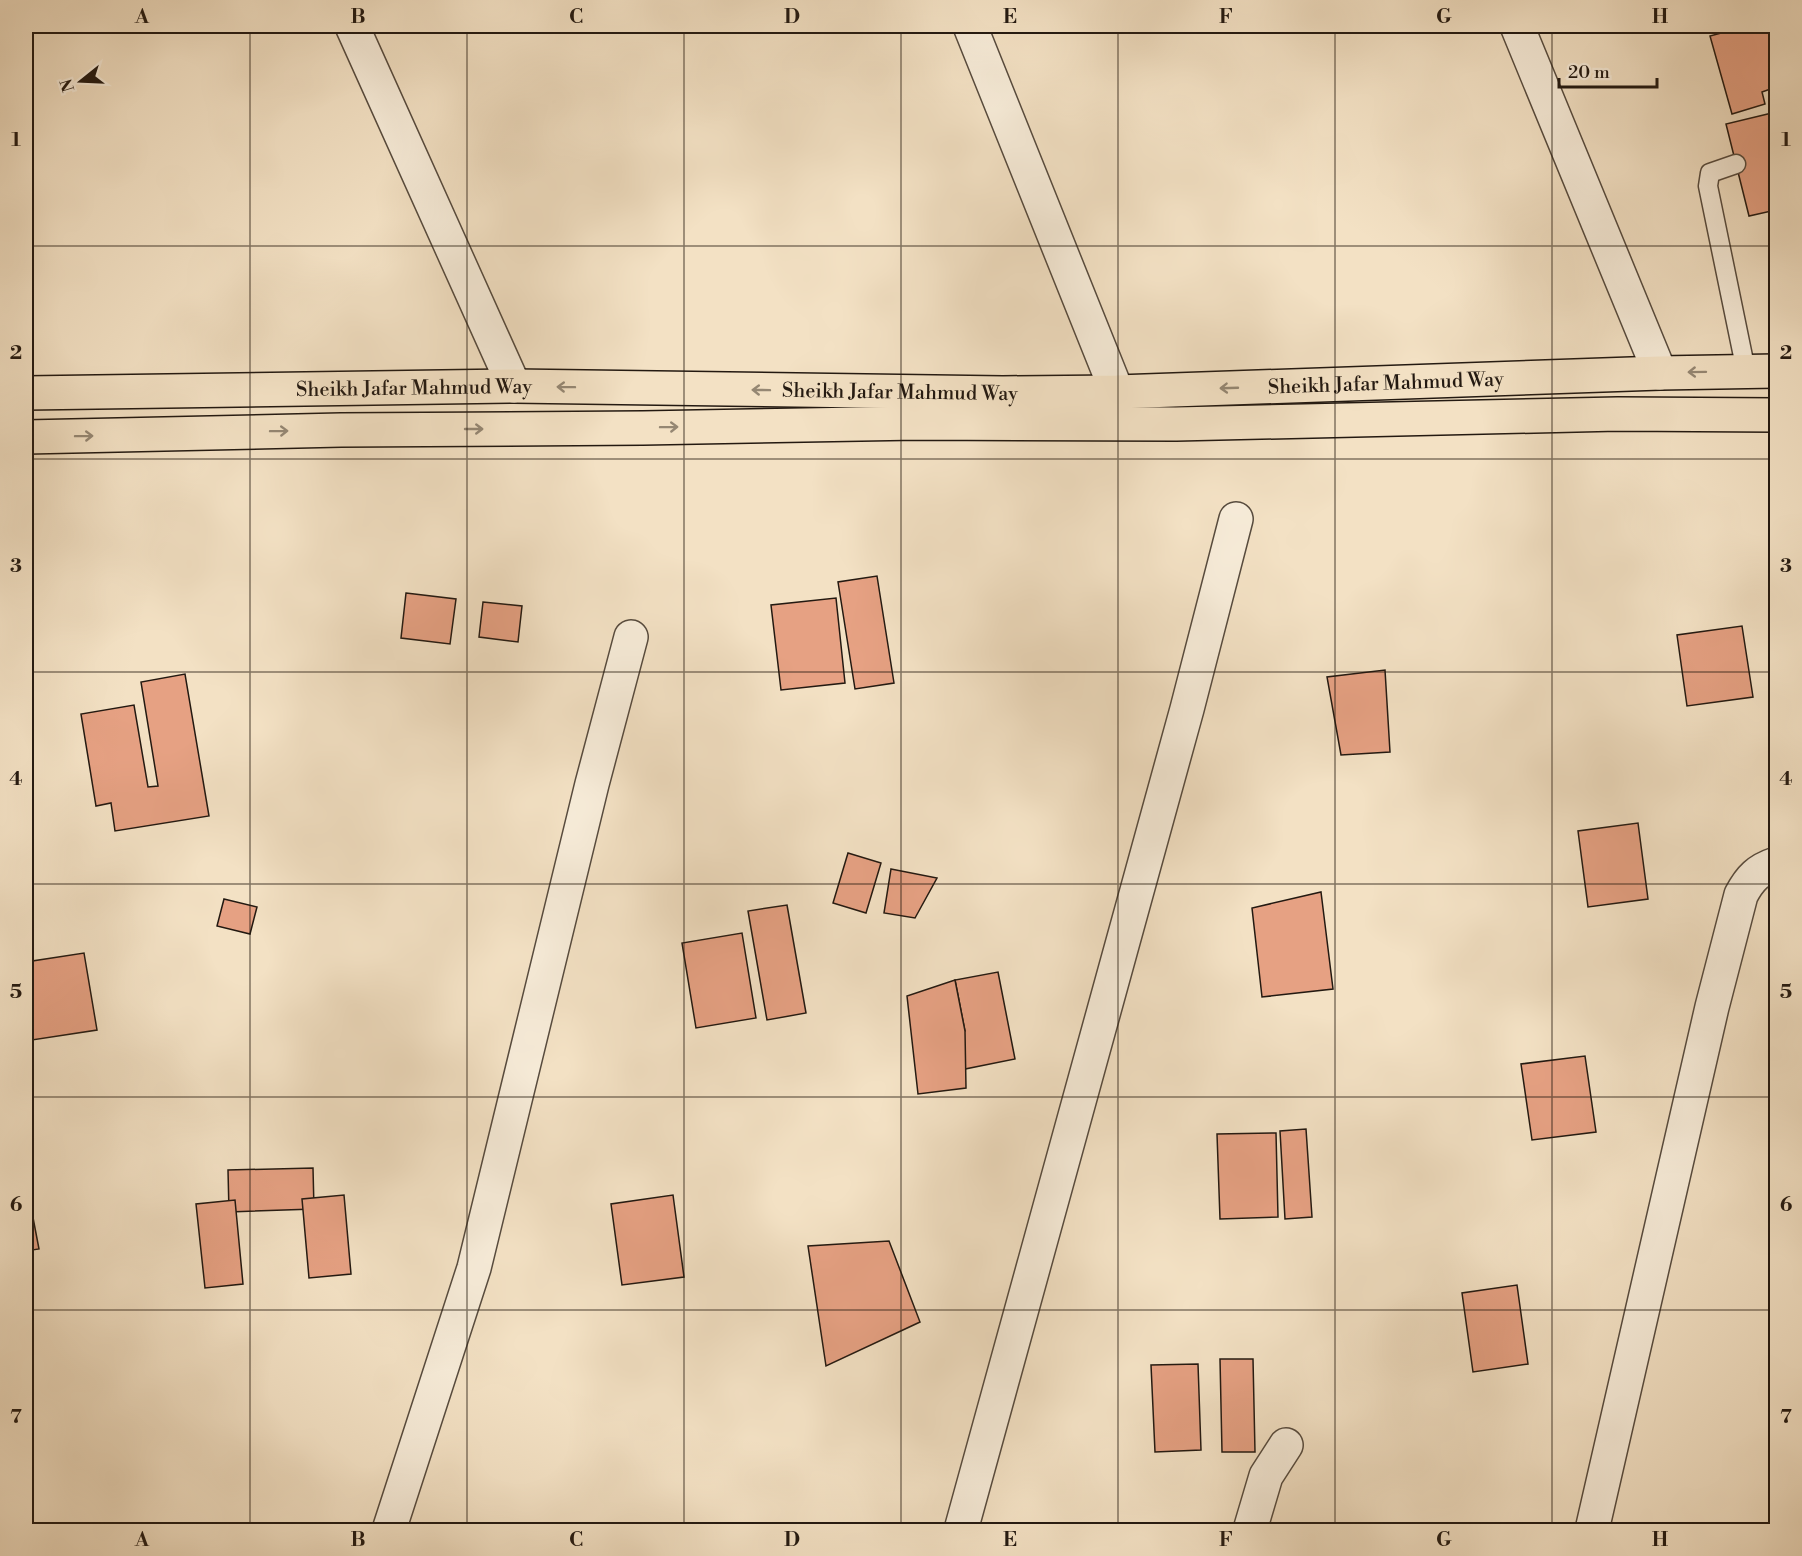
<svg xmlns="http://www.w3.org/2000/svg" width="1802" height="1556" viewBox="0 0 1802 1556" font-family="'Libre Bodoni',serif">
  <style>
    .building { fill: #e6a183; stroke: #231911; stroke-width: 1.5 }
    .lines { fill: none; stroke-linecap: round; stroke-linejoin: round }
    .service-casing { stroke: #574b3e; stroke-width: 21 }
    .minor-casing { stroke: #574b3e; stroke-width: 36 }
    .primary-casing { stroke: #231911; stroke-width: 36 }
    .service { stroke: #f7ecd9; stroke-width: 18 }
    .minor { stroke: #f7ecd9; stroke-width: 33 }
    .primary { stroke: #f3e1c4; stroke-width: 33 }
    .oneway { stroke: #958773 }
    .grid { fill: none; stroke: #231911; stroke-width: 1.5; stroke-opacity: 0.55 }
    .labels { text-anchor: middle; stroke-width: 5; stroke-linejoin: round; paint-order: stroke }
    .street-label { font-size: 20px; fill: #231911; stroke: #f7ecd9 }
    .neatline { fill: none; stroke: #231911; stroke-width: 2 }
    .grid-label { font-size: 20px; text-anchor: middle; font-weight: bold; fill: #231911 }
  </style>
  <rect width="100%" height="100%" fill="#f3e1c4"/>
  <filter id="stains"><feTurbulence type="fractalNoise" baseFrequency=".00333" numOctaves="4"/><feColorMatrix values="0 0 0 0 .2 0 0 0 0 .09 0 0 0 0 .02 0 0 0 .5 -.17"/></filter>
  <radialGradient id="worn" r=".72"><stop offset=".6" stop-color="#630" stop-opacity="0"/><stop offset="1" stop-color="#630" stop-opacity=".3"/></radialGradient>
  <g class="building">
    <path d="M1747 26H1776V87L1762 92 1765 104 1732 114 1710 36Z"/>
    <path d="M1776 112V210L1749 216 1726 124Z"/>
    <path d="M877 576 894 683 855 689 838 582Z"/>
    <path d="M406 593 456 599 450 644 401 638Z"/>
    <path d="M836 598 845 683 781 690 771 605Z"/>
    <path d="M483 602 522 606 518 642 479 637Z"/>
    <path d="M1742 626 1753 697 1687 706 1677 635Z"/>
    <path d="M1385 670 1390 752 1341 755 1327 677Z"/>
    <path d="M185 674 209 816 115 831 111 803 96 806 81 714 134 705 148 787 158 786 141 682Z"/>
    <path d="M1638 823 1648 899 1588 907 1578 831Z"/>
    <path d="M848 853 881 863 866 913 833 903Z"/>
    <path d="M891 869 937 878 915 918 884 913Z"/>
    <path d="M1321 892 1333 989 1262 997 1252 908Z"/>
    <path d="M224 899 257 907 250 934 217 926Z"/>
    <path d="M787 905 806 1013 767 1020 748 911Z"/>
    <path d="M742 933 756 1018 696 1028 682 943Z"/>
    <path d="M84 953 97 1030 32 1040 26 999V962Z"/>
    <path d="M998 972 1015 1059 955 1071 948 1034 965 1031 955 980Z"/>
    <path d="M955 980 965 1031 966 1088 918 1094 907 996Z"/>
    <path d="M1585 1056 1596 1132 1532 1140 1521 1064Z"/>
    <path d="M1306 1129 1312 1217 1285 1219 1280 1131Z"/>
    <path d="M1276 1133 1278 1217 1220 1219 1217 1134Z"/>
    <path d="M313 1168 314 1209 229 1212 228 1170Z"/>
    <path d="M26 1181 39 1249 26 1251Z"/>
    <path d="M344 1195 351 1274 309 1278 302 1199Z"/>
    <path d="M673 1195 684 1277 622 1285 611 1204Z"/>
    <path d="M235 1200 243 1284 205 1288 196 1204Z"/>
    <path d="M889 1241 920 1322 826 1366 808 1246Z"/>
    <path d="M1517 1285 1528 1364 1473 1372 1462 1293Z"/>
    <path d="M1220 1359H1253L1255 1452H1222Z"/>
    <path d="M1198 1364 1201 1450 1155 1452 1151 1365Z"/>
    <path d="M1776 1442V1471L1769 1444Z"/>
    <path d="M1473 1524 1474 1530H1423Z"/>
  </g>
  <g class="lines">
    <defs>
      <path id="service" d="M1736 164 1710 173 1708 186 1746 371"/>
      <g id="minor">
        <path d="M352 26 514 386"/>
        <path d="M970 26 1117 392"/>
        <path d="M1517 26 1660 373"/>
        <path d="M389 1530 474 1268 592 784 631 637"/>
        <path d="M961 1530 1187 709 1236 519"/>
        <path d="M1250 1530 1266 1476 1286 1445"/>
        <path d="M1592 1530 1712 1007 1741 895C1750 878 1758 870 1776 864"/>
      </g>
      <g id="primary">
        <path id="s1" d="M26 393 514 386 1003 393 1117 392 1660 373 1776 371"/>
        <path d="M26 437 341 430 643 428 917 423 1176 424 1618 414 1776 415"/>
      </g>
    </defs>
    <use href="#service" class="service-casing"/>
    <use href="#minor" class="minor-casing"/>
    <use href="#primary" class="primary-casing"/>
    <use href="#service" class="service"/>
    <use href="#minor" class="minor"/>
    <use href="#primary" class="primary"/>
  </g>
  <defs><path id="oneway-shaft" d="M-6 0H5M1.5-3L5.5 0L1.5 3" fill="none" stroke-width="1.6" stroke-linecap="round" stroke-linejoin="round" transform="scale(1.5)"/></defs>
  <g class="oneway">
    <use href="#oneway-shaft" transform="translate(1697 372) rotate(179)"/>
    <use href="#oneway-shaft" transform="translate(566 387) rotate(-179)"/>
    <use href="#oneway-shaft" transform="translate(1229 388) rotate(178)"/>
    <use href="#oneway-shaft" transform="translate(761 390) rotate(-179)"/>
    <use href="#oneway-shaft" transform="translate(669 427) rotate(-1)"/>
    <use href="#oneway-shaft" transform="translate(474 429)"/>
    <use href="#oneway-shaft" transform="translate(279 431) rotate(-1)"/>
    <use href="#oneway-shaft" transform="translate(84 436) rotate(-1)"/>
  </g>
  <path class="grid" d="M250 26V1530M467 26V1530M684 26V1530M901 26V1530M1118 26V1530M1335 26V1530M1552 26V1530M26 246H1776M26 459H1776M26 672H1776M26 884H1776M26 1097H1776M26 1310H1776"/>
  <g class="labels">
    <g class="street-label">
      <text dy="7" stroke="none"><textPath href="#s1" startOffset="1360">Sheikh Jafar Mahmud Way</textPath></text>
      <text dy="7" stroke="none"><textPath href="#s1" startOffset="388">Sheikh Jafar Mahmud Way</textPath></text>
      <text dy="7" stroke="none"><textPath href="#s1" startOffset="874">Sheikh Jafar Mahmud Way</textPath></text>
    </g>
  </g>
  <rect width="1802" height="1556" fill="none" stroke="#f3e1c4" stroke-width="66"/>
  <g transform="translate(81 81) rotate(252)" stroke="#f7ecd9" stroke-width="4.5" paint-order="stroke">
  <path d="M0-4.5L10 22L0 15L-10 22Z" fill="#231911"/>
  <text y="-9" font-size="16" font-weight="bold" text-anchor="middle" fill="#231911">N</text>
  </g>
  <path d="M1559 78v9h98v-9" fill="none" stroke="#231911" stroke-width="3"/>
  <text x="1568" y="78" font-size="18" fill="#231911" stroke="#f7ecd9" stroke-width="4.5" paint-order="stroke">20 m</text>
  <rect x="33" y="33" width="1736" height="1490" class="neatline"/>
  <g class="grid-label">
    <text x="142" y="23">A</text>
    <text x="358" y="23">B</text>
    <text x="576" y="23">C</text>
    <text x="792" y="23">D</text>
    <text x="1010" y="23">E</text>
    <text x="1226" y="23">F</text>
    <text x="1444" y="23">G</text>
    <text x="1660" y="23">H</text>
    <text x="16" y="146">1</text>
    <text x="1786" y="146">1</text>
    <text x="16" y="359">2</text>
    <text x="1786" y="359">2</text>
    <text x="16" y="572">3</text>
    <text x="1786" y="572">3</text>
    <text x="16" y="785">4</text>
    <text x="1786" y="785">4</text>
    <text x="16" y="998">5</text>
    <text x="1786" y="998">5</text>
    <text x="16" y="1211">6</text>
    <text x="1786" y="1211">6</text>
    <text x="16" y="1423">7</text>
    <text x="1786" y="1423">7</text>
    <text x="142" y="1546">A</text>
    <text x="358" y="1546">B</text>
    <text x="576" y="1546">C</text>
    <text x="792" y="1546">D</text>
    <text x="1010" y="1546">E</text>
    <text x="1226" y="1546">F</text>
    <text x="1444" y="1546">G</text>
    <text x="1660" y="1546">H</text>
  </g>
  <rect width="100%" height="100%" filter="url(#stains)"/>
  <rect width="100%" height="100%" fill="url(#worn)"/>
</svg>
